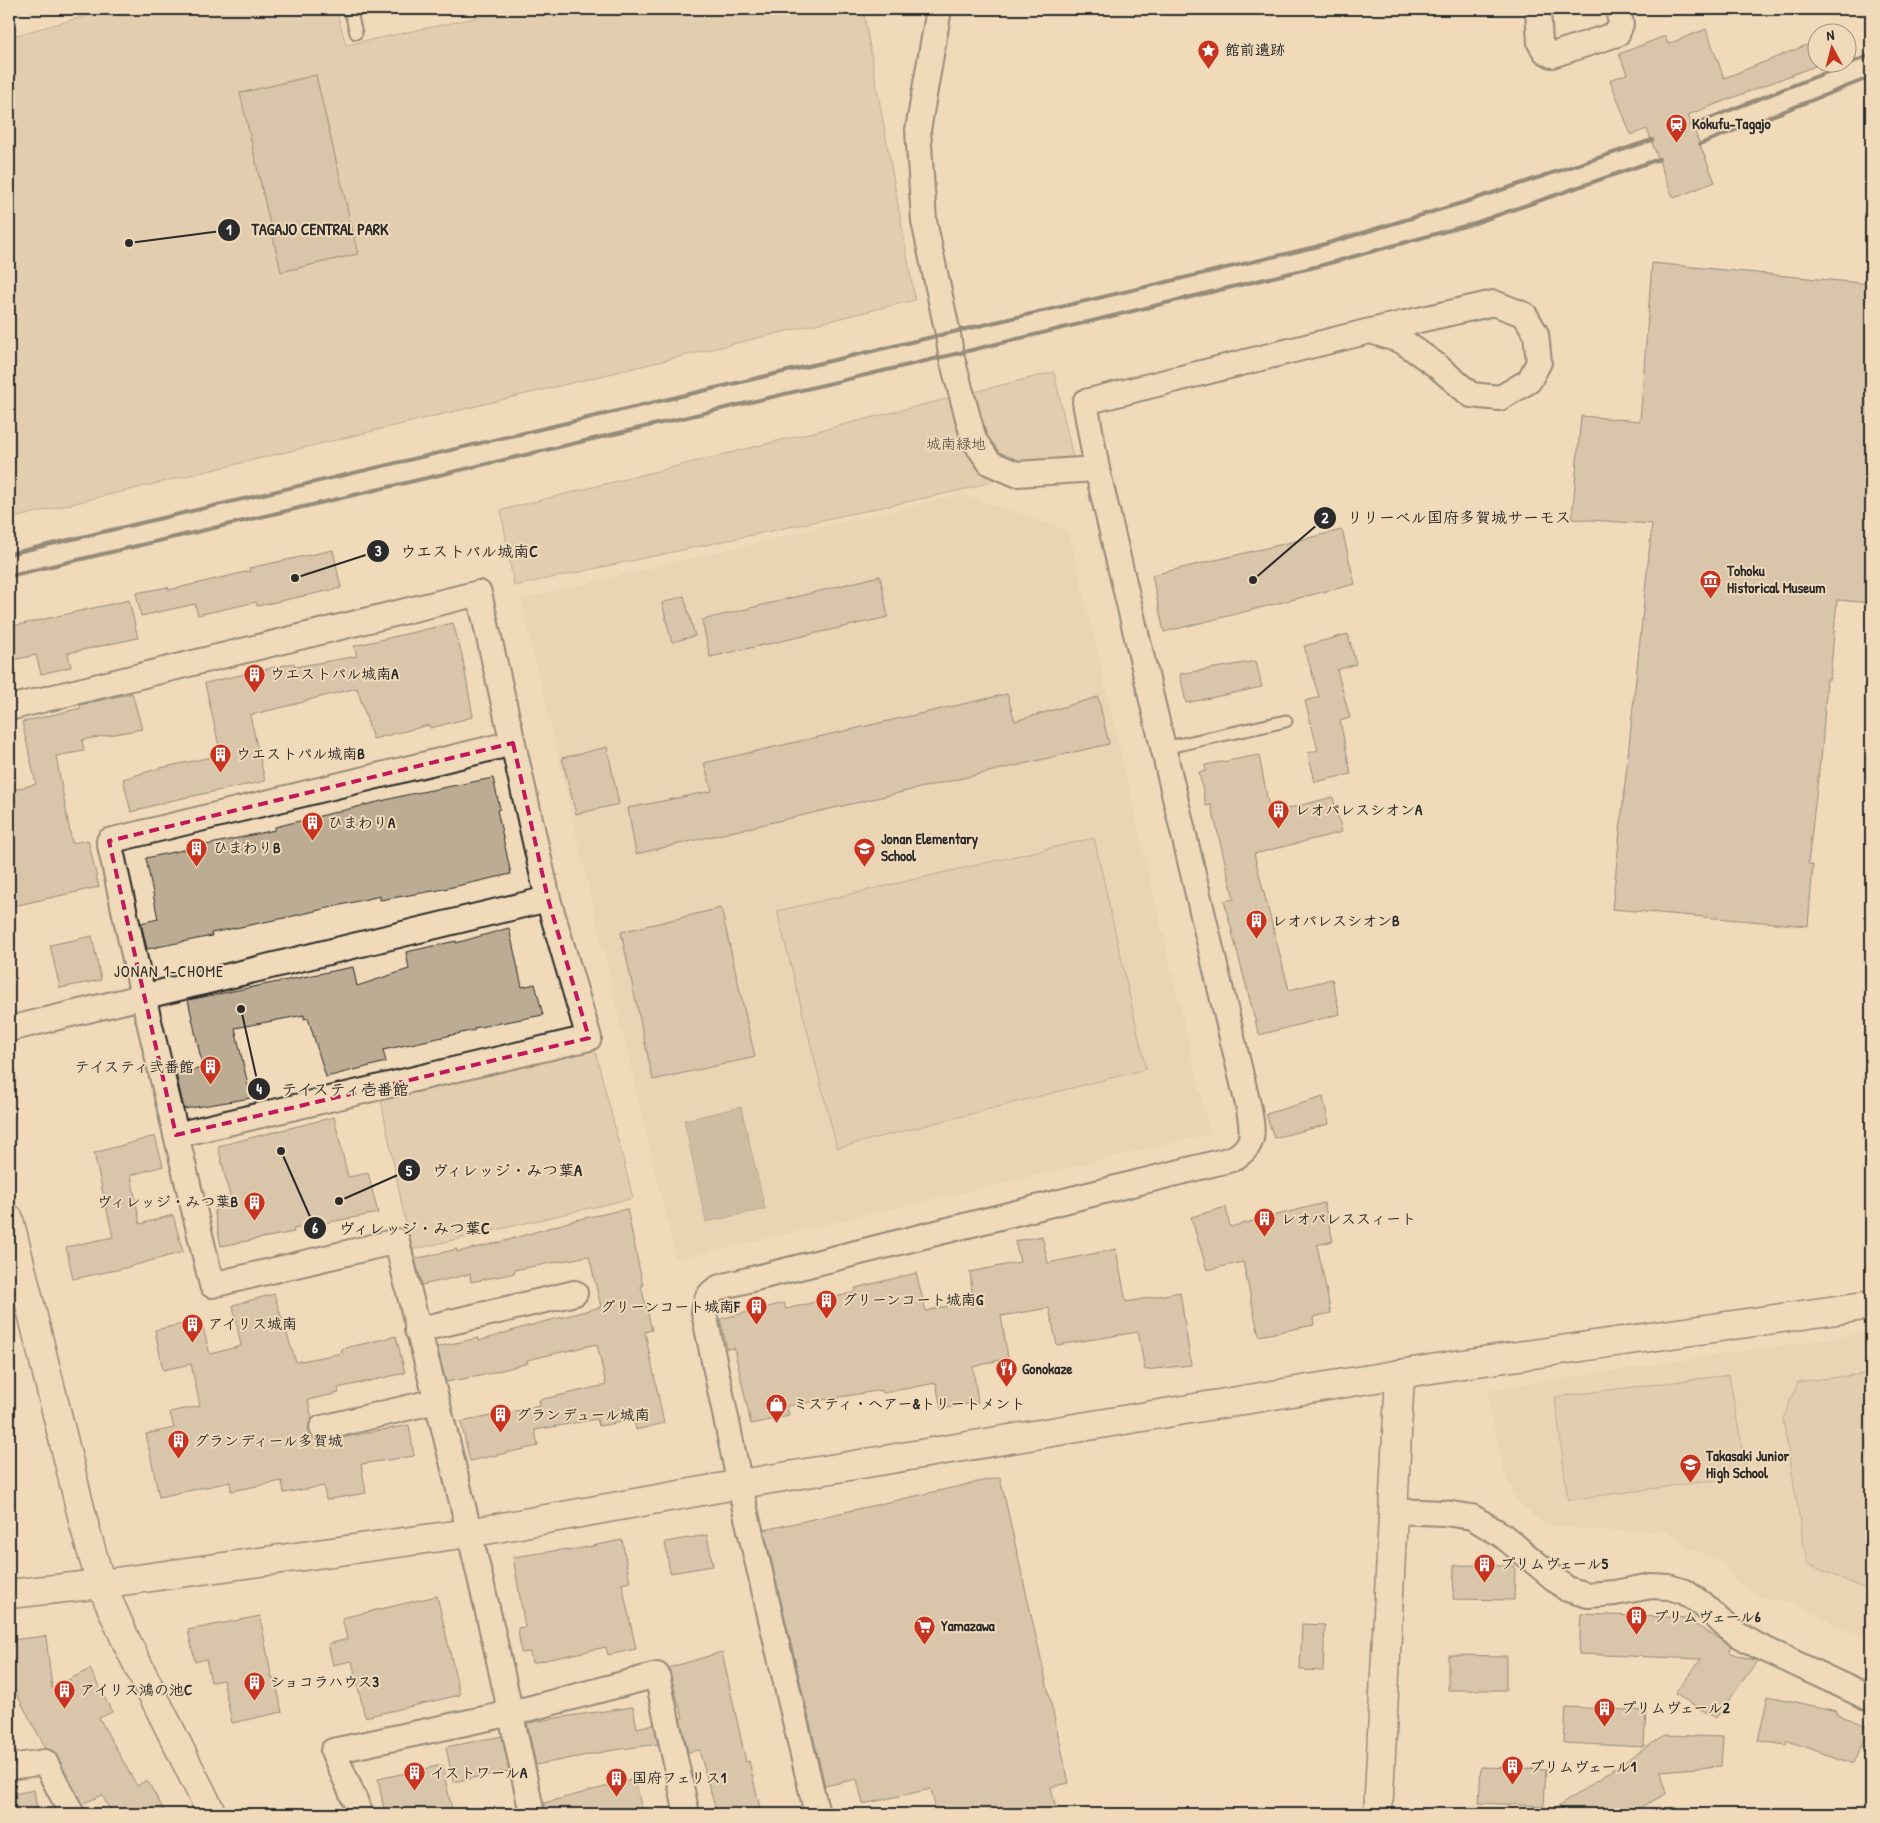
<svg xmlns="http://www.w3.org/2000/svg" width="1880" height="1823" viewBox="0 0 1880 1823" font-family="'Patrick Hand','Klee One',sans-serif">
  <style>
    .built { fill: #e1ccae }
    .green { fill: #d0bea1; stroke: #7e7466 }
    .water { fill: #a79a84; stroke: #756e60 }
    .building { fill: #bdac94; stroke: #2b2b2b }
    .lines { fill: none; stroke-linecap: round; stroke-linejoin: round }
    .service-casing { stroke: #2b2b2b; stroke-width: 15 }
    .minor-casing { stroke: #2b2b2b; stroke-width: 28 }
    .tertiary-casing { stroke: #2b2b2b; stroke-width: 31 }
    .service { stroke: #f0dab9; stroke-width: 11 }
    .minor { stroke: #f0dab9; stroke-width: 24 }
    .tertiary { stroke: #f0dab9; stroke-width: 28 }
    .rail { stroke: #2b2b2b; stroke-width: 4 }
    .marked { fill: none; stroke: #c2185b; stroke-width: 4; stroke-dasharray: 10 6; stroke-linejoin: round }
    .labels { text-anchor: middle; stroke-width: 4; stroke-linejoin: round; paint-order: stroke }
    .poi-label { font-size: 15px; font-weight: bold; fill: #2b2b2b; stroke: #f0dab9; text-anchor: start }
    .park-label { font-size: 15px; fill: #4c4843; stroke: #f0dab9 }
    .neighbourhood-label { font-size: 16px; letter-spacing: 1px; fill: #2b2b2b; stroke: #f0dab9 }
    .leader { fill: none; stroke: #2b2b2b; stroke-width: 2 }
    .callout-dot { fill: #2b2b2b; stroke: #f0dab9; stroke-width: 2 }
    .mark-label { font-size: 15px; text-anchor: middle; font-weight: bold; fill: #fff }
    .callout-label { font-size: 16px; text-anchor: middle; font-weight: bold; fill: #2b2b2b; stroke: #f0dab9; stroke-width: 4; stroke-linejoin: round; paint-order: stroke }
  </style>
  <rect width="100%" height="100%" fill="#f0dab9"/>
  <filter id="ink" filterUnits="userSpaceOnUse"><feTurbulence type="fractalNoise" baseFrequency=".02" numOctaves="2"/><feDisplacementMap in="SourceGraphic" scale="10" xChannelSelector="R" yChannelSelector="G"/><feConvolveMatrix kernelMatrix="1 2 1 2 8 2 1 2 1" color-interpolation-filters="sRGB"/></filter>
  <g filter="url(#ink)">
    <g class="built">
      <path d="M961 494 1069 531 1210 1134 676 1260 521 599Z"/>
      <path d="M1871 1332V1640L1840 1627 1798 1605 1762 1597 1738 1584 1723 1562 1687 1547 1669 1532 1587 1530 1543 1524 1516 1499 1503 1468 1491 1412 1488 1390Z"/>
    </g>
    <g class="green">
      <path d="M111 9H336L346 45 518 9H863L915 300 9 519V37Z"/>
      <path d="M1054 372 1073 458 967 489 514 586 501 510Z"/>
      <path d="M1094 838 1146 1069 837 1148 777 911Z"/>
      <path d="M595 1050 633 1198 411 1250 381 1101Z"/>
      <path d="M1871 1373V1591L1807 1564 1783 1419 1798 1382Z"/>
      <path d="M1729 1375 1747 1476 1568 1500 1555 1397Z"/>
    </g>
    <path class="water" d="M741 1107 765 1209 706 1222 684 1120Z"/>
    <g class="building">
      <path d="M1706 29 1724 78 1807 45 1815 66 1688 115 1715 182 1674 198 1669 188 1647 129 1631 135 1610 80 1627 74 1619 54 1665 36 1668 44Z"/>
      <path d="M316 75 358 254 281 272 240 93Z"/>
      <path d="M1652 263 1871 284V603L1837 600 1830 679H1827L1821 761H1820L1808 864 1813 865 1808 926 1612 909 1652 524 1572 519 1581 416 1640 421Z"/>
      <path d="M1342 530 1355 584 1164 632 1152 575Z"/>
      <path d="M333 550 341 588 257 606 256 602 198 615 195 604 141 616 136 593 168 587 169 590 250 571 249 568Z"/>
      <path d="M880 576 888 617 710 657 702 620Z"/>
      <path d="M684 596 695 636 672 642 662 603Z"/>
      <path d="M129 600 138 638 68 653 71 667 41 674 36 655 9 661V627Z"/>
      <path d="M453 623 462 655 473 717 430 728 429 725 373 739 357 688 304 701V702L250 715 265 781 169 801 131 812 123 779 160 768 221 755 205 683 294 663 295 667 357 656 354 646Z"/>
      <path d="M1348 634 1356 664 1337 670 1350 718 1340 721 1351 774 1315 782 1308 753 1318 750 1305 701 1319 697 1304 646Z"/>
      <path d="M1256 661 1262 687 1186 703 1180 674Z"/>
      <path d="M132 693 142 729 82 740 84 751 56 756 72 843 88 840 99 887 9 907V791L36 784 22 722 81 708 80 705Z"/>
      <path d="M1007 694 1015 721 1098 697 1109 744 636 854 628 808 712 791 704 763Z"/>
      <path d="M607 747 619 804 576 814 562 758Z"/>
      <path d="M1259 755 1270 813 1333 797 1342 832 1254 854 1289 990 1332 979 1340 1014 1259 1035 1224 901 1234 899 1211 805 1206 806 1199 772 1206 771 1205 765Z"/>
      <path d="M493 778 500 809 497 810 511 874 439 890 380 900V896L289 917 211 933 212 936 147 949 141 923 158 919 146 858 275 830V827L406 795Z"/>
      <path d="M721 908 755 1057 653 1080 621 932Z"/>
      <path d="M509 928 522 987 535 984 543 1015 474 1028 475 1030 383 1050 386 1062 326 1077 308 1018 304 1019V1015L235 1028 251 1098 184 1109 176 1074 203 1068 188 1000 353 967 357 986 409 969 406 952 456 941V943Z"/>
      <path d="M92 936 101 980 60 988 50 945Z"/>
      <path d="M1323 1097 1329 1124 1274 1138 1266 1114Z"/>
      <path d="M334 1117 348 1177 368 1173 378 1213 293 1229 294 1232 221 1246 214 1210 232 1205 218 1146Z"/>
      <path d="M155 1136 163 1166 131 1175 140 1224 173 1215 183 1252 121 1269 73 1279 66 1247 113 1237 94 1153Z"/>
      <path d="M1324 1203 1333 1241 1317 1245 1331 1313 1313 1317 1314 1325 1259 1336 1243 1262 1207 1270 1191 1217 1226 1207 1230 1227Z"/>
      <path d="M627 1209 643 1286H641L652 1330 645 1332 664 1423 636 1430 634 1420 599 1426 597 1419 535 1430 538 1446 470 1461 461 1422 540 1406 539 1400 606 1385 597 1344 527 1360 528 1363 480 1376 446 1382 437 1347 478 1338 479 1341 524 1327 601 1307 589 1256 514 1270 515 1273 471 1282 470 1274 422 1285 415 1259 457 1249V1252L505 1241 575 1220Z"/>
      <path d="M1042 1236 1048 1263 1116 1249 1126 1302 1180 1292 1191 1365 1145 1370 1138 1332 1057 1345 1049 1308 1001 1316 1008 1358 973 1367 978 1402 941 1409 936 1383 883 1393 882 1390 787 1406 789 1416 751 1424 734 1348 727 1349 720 1319 784 1303 786 1309 856 1292 855 1288 916 1273 926 1311 973 1300 970 1272 1020 1262 1015 1241Z"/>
      <path d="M274 1294 296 1362 342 1353 341 1349 396 1336 405 1373 338 1388 339 1393 308 1400 312 1419 309 1425V1431L312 1437 317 1442 325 1441 409 1425 414 1456 361 1464 366 1493 326 1500 324 1486 284 1493 282 1481 231 1491 230 1482 159 1497 146 1434 174 1428 170 1412 200 1406 191 1364 163 1370 155 1330 201 1320 210 1354 241 1346 233 1305Z"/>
      <path d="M1000 1477 1069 1783 1051 1787 1057 1814H937L931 1789 863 1804 857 1779 825 1786 764 1530Z"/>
      <path d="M707 1535 713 1566 670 1573 665 1542Z"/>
      <path d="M622 1540 630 1582 622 1584 636 1649 608 1655 606 1647 532 1663 530 1652 521 1653 518 1628 525 1627 513 1557 567 1549V1551Z"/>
      <path d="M1454 1565 1515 1566 1514 1600 1453 1599Z"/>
      <path d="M437 1596 460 1695 365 1717 352 1661 333 1665 328 1644 347 1639 342 1618Z"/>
      <path d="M1581 1614 1694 1618V1624L1731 1646 1728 1652 1757 1661 1716 1718 1675 1694 1701 1659 1579 1654Z"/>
      <path d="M260 1616 272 1679 275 1678 282 1712 232 1723 223 1680 211 1682 206 1659 195 1662 188 1630Z"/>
      <path d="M1302 1624 1325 1625 1323 1671 1300 1670Z"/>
      <path d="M46 1636 52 1688 90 1669 112 1712 99 1718 137 1786 147 1780 166 1814H112L102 1795 82 1804 57 1756 52 1750 46 1749 9 1680V1640Z"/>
      <path d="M722 1652 746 1762 749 1761 760 1808 734 1814H717L699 1750 688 1752 680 1718H683L668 1668Z"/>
      <path d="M1448 1655 1506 1656V1690H1448Z"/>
      <path d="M1768 1696 1837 1711 1836 1714 1871 1727 1854 1764 1788 1741 1787 1745 1758 1741Z"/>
      <path d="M633 1707 637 1728 654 1724 658 1744 608 1751 536 1765 527 1723 562 1717Z"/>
      <path d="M1566 1707 1646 1711 1644 1747 1564 1743Z"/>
      <path d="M1665 1735 1723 1737 1721 1766 1661 1771 1666 1794 1627 1814H1547Z"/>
      <path d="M502 1736 509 1771 453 1782 446 1747Z"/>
      <path d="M442 1765 453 1814H385L378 1779Z"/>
      <path d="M1481 1767 1546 1769 1544 1806 1479 1803Z"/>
      <path d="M635 1779 643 1814H545L544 1803Z"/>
      <path d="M34 1790 38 1814H9V1795Z"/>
    </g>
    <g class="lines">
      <defs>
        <g id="service">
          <path d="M350 9 356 33"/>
          <path d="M1164 748 1286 721"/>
        </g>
        <g id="minor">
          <path d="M939 9 918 130 924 221 948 334 951 355 974 440 990 463 1016 474 1097 469"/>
          <path d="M1538 9 1540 43 1545 51 1552 55 1617 34 1621 24 1618 9"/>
          <path d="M9 708 479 593 548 899 589 1038 176 1135"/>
          <path d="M513 743 109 841 143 996 212 1285 397 1241C416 1326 440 1409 460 1494 486 1600 510 1707 532 1814"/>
          <path d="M9 1029 548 899"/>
          <path d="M417 1330 575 1293"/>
          <path d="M322 1428 436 1401"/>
          <path d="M1393 1511 1445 1513 1472 1517 1502 1535 1567 1589 1588 1595 1615 1593 1651 1586 1669 1587 1685 1592 1702 1604 1729 1629 1758 1646 1871 1699"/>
          <path d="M9 1767 45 1762 72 1814"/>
          <path d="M361 1814 333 1751 512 1713 657 1675 687 1814"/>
          <path d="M817 1814 745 1509 704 1313C705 1300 708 1293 720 1287L1232 1159C1256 1146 1253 1133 1249 1109L1097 469 1085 402 1366 332 1494 303 1525 315 1536 334 1539 362 1529 381 1500 398 1471 395 1436 365 1402 341 1371 331"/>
        </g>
        <g id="tertiary">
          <path d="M9 1219 86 1532 101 1584 128 1645 212 1814"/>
          <path d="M9 1594 101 1584 469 1533 741 1484 1339 1384 1456 1365 1871 1305"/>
          <path d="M1378 1814 1400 1374"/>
        </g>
      </defs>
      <use href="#service" class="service-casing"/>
      <use href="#minor" class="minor-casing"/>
      <use href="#tertiary" class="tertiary-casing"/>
      <use href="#service" class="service"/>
      <use href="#minor" class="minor"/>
      <use href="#tertiary" class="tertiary"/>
      <g class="rail">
        <path d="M1692 125 1871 55"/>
        <path d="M1700 144 1871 77"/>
        <path d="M9 554 1315 247 1465 202 1652 140"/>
        <path d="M9 576 951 355 1319 266 1472 224 1659 159"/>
      </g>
    </g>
  </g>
  <path d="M0 0H1880V1823H0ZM513 743 548 899 589 1038 176 1135 109 841Z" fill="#f0dab9" fill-opacity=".55" fill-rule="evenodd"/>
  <path class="marked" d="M513 743 548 899 589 1038 176 1135 109 841Z"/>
  <defs>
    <symbol id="sight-pin" viewBox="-11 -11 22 30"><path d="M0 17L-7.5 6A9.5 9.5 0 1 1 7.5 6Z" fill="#c8321e" stroke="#f0dab9"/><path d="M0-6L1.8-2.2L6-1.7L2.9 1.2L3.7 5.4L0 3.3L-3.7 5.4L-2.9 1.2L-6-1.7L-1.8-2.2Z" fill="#fff"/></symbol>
    <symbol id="station-pin" viewBox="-11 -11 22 30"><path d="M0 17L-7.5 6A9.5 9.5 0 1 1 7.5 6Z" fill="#c8321e" stroke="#f0dab9"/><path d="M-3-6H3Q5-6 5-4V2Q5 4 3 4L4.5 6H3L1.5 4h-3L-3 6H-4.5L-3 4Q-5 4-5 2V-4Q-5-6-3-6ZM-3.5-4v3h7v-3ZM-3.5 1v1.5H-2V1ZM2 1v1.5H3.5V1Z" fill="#fff"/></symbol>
    <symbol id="museum-pin" viewBox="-11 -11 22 30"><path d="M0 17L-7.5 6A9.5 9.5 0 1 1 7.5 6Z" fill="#c8321e" stroke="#f0dab9"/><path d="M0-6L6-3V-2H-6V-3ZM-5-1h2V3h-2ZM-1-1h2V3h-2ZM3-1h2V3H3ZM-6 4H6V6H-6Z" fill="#fff"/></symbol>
    <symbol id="building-pin" viewBox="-11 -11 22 30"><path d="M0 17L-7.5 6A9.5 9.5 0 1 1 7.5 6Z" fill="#c8321e" stroke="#f0dab9"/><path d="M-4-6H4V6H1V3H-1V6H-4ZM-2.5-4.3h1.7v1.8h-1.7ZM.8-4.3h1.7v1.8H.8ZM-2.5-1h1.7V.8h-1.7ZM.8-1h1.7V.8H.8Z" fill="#fff"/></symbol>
    <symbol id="school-pin" viewBox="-11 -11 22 30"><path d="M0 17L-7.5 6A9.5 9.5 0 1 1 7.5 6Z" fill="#c8321e" stroke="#f0dab9"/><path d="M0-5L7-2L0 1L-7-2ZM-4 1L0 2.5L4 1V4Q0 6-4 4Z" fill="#fff"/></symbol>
    <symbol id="restaurant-pin" viewBox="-11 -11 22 30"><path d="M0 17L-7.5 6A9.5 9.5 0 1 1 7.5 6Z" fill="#c8321e" stroke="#f0dab9"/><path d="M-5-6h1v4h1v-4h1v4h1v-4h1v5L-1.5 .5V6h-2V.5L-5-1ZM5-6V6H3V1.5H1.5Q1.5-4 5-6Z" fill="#fff"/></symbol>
    <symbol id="shop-pin" viewBox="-11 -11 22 30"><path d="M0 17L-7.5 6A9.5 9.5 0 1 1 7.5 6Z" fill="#c8321e" stroke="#f0dab9"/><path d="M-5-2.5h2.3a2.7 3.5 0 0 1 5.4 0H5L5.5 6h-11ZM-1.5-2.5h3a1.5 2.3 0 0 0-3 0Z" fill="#fff"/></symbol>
    <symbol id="supermarket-pin" viewBox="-11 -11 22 30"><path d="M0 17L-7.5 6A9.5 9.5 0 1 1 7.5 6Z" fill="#c8321e" stroke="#f0dab9"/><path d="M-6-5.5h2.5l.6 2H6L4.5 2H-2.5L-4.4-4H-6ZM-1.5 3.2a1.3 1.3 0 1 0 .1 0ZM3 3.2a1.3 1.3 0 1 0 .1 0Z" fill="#fff"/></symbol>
  </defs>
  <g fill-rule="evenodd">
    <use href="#sight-pin" x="1196" y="38" width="25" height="34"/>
    <use href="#station-pin" x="1664" y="112" width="25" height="34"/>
    <use href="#museum-pin" x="1698" y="568" width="25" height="34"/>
    <use href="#building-pin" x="242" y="662" width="25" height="34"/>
    <use href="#building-pin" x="208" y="742" width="25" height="34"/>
    <use href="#building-pin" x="1266" y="798" width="25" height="34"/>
    <use href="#building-pin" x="300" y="810" width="25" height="34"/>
    <use href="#building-pin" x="184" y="836" width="25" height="34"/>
    <use href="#school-pin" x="852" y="836" width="25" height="34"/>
    <use href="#building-pin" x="1244" y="908" width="25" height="34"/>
    <use href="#building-pin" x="198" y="1054" width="25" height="34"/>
    <use href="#building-pin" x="242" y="1190" width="25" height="34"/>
    <use href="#building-pin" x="1252" y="1206" width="25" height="34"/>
    <use href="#building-pin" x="814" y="1288" width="25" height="34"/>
    <use href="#building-pin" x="744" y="1294" width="25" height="34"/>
    <use href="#building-pin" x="180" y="1312" width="25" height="34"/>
    <use href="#restaurant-pin" x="994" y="1356" width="25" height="34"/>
    <use href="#shop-pin" x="764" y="1392" width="25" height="34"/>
    <use href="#building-pin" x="488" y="1402" width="25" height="34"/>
    <use href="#building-pin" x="166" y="1428" width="25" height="34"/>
    <use href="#school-pin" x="1678" y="1452" width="25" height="34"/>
    <use href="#building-pin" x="1472" y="1552" width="25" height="34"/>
    <use href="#building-pin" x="1624" y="1604" width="25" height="34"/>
    <use href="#supermarket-pin" x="912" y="1614" width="25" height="34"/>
    <use href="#building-pin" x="242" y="1670" width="25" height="34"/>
    <use href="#building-pin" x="52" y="1678" width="25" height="34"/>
    <use href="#building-pin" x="1592" y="1696" width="25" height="34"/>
    <use href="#building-pin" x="1500" y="1754" width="25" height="34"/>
    <use href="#building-pin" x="402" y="1760" width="25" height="34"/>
    <use href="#building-pin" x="604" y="1766" width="25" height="34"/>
  </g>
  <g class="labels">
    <g class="poi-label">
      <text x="1225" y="55">館前遺跡</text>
      <text x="1692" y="129">Kokufu-Tagajo</text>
      <text x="1727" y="576">Tohoku<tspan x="1727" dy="17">Historical Museum</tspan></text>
      <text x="270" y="679">ウエストパル城南A</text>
      <text x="236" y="759">ウエストパル城南B</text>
      <text x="1295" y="815">レオパレスシオンA</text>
      <text x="328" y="828">ひまわりA</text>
      <text x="881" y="844">Jonan Elementary<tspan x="881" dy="17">School</tspan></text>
      <text x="213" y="853">ひまわりB</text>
      <text x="1272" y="926">レオパレスシオンB</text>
      <text x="194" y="1072" text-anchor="end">テイスティ弐番館</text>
      <text x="238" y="1207" text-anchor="end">ヴィレッジ・みつ葉B</text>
      <text x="1281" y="1224">レオパレススィート</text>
      <text x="842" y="1305">グリーンコート城南G</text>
      <text x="740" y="1312" text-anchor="end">グリーンコート城南F</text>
      <text x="208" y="1329">アイリス城南</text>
      <text x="1022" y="1374">Gonokaze</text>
      <text x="793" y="1409">ミスティ・ヘアー&amp;トリートメント</text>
      <text x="516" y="1420">グランデュール城南</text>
      <text x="194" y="1446">グランディール多賀城</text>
      <text x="1706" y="1461">Takasaki Junior<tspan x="1706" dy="17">High School</tspan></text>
      <text x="1500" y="1569">プリムヴェール5</text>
      <text x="1653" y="1622">プリムヴェール6</text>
      <text x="941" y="1631">Yamazawa</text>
      <text x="270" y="1687">ショコラハウス3</text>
      <text x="80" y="1695">アイリス鴻の池C</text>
      <text x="1621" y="1713">プリムヴェール2</text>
      <text x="1529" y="1772">プリムヴェール1</text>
      <text x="430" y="1778">イストワールA</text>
      <text x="632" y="1783">国府フェリス1</text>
    </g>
    <g class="park-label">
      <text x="956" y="449">城南緑地</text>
    </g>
    <g class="neighbourhood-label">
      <text x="169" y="977">JONAN 1-CHOME</text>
    </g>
  </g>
  <path class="leader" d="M129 243L229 230M1253 580L1325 518M295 578L378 551M241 1009L259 1089M339 1201L409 1170M281 1151L315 1228"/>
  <g class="callout-dot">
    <circle cx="129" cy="243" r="5"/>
    <circle cx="1253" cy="580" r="5"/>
    <circle cx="295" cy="578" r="5"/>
    <circle cx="241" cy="1009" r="5"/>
    <circle cx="339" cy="1201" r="5"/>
    <circle cx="281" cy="1151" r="5"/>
    <circle cx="229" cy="230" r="12"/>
    <circle cx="1325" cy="518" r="12"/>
    <circle cx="378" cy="551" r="12"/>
    <circle cx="259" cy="1089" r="12"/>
    <circle cx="409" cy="1170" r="12"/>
    <circle cx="315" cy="1228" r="12"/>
  </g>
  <g class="mark-label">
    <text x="229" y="235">1</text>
    <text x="1325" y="523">2</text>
    <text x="378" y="556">3</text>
    <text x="259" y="1094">4</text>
    <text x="409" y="1176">5</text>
    <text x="315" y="1233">6</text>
  </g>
  <g class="callout-label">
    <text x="320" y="235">TAGAJO CENTRAL PARK</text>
    <text x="1459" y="523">リリーベル国府多賀城サーモス</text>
    <text x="469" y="557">ウエストパル城南C</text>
    <text x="345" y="1095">テイスティ壱番館</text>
    <text x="507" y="1176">ヴィレッジ・みつ葉A</text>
    <text x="414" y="1234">ヴィレッジ・みつ葉C</text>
  </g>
  <rect width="1880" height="1823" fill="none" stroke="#f0dab9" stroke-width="30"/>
  <rect x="15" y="15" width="1850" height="1793" fill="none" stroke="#2b2b2b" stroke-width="2" filter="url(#ink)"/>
  <g transform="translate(1832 48) rotate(353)"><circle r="24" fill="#f0dab9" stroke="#a19480"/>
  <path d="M0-4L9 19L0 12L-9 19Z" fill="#c8321e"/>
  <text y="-8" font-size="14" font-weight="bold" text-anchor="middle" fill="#2b2b2b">N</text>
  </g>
</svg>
